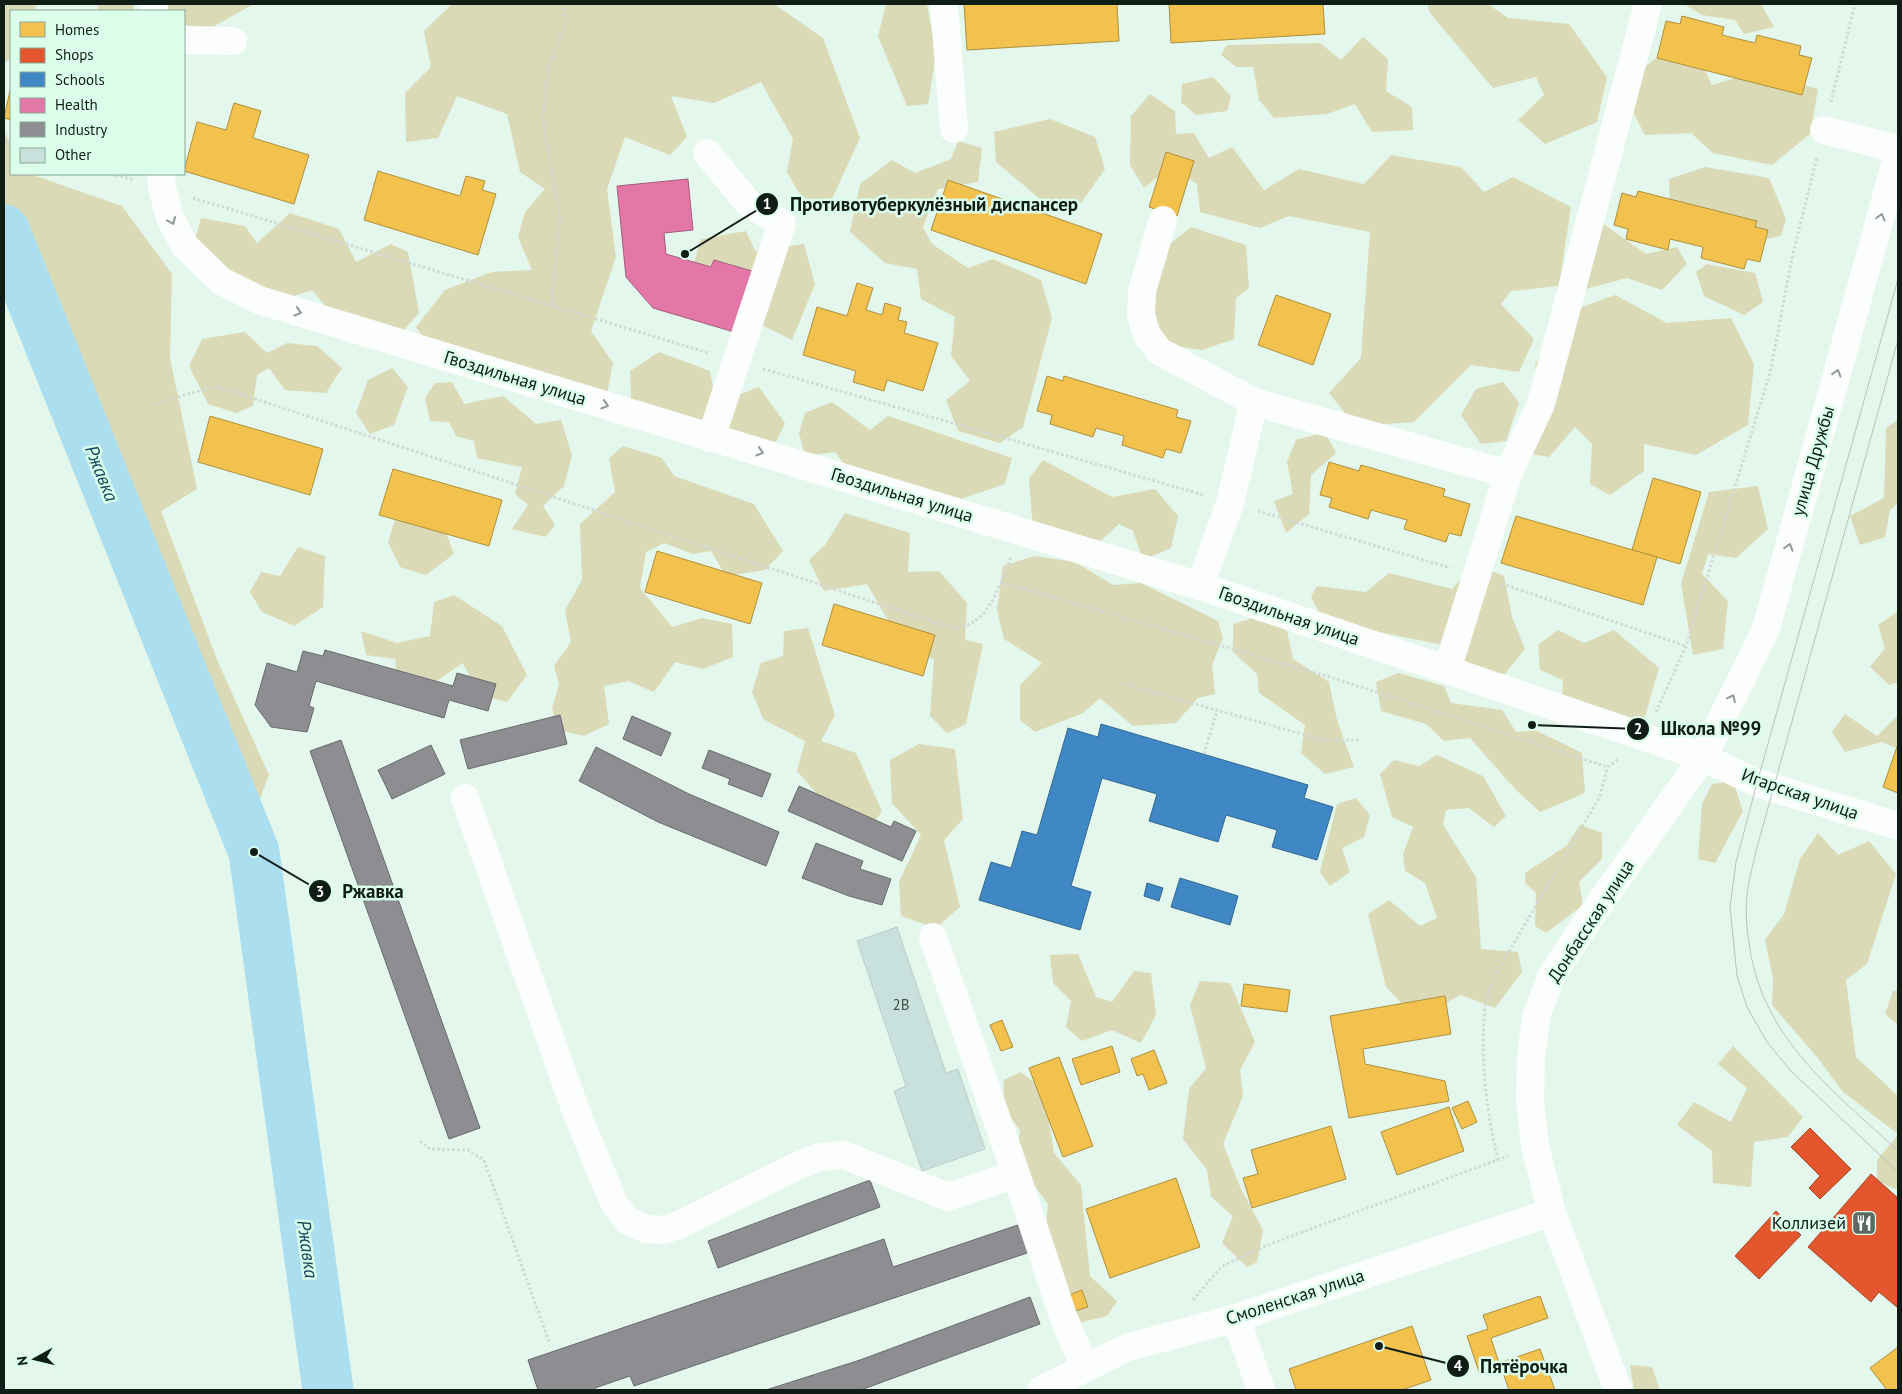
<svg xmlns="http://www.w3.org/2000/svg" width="1902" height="1394" viewBox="0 0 1902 1394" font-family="'PT Sans',sans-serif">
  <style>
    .forest { fill: #dbdab7 }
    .homes { fill: #f2c14e; stroke: #ae903d }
    .shops { fill: #e4572e; stroke: #a44627 }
    .schools { fill: #3f88c5; stroke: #316890 }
    .health { fill: #e377a8; stroke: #a45c7c }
    .industry { fill: #8d8d92; stroke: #686b6d }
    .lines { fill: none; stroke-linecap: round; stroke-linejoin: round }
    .river { stroke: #abdeee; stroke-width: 51 }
    .building { fill: #c9e1dc; stroke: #bccdc8 }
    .path { stroke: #d2d8d5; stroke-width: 3; stroke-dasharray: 2.5 2.5; stroke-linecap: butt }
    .minor { stroke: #fbfefc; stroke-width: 28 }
    .tram { stroke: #bcc1be; stroke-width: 1 }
    .oneway { stroke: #919994 }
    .labels { text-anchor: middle; stroke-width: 5; stroke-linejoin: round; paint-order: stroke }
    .number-label { font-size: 15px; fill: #3f4f48 }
    .street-label { font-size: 18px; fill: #101d16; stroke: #dbffeb }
    .poi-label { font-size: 18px; fill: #101d16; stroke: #dbffeb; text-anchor: end }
    .water-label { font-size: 19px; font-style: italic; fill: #14495d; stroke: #dbffeb }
    .leader { fill: none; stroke: #101d16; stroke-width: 2 }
    .callout-dot { fill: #101d16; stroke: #dbffeb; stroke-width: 2 }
    .mark-label { font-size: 15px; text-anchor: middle; font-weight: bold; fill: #fff }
    .callout-label { font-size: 19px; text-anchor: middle; font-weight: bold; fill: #101d16; stroke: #dbffeb; stroke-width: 5; stroke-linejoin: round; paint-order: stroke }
  </style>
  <rect width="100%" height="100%" fill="#e3f7ec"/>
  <g class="forest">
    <path d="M4 4H36L35 11H11V58L4 63Z"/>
    <path d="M98 4H133L134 11H97Z"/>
    <path d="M160 4H254L209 29 184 25V11H166Z"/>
    <path d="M452 4H774L823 38 860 138 831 201 802 198 787 172 793 139 761 82 714 103 671 96 687 137 670 155 625 137 607 189 616 257 591 331 613 363 606 399 429 345 416 327 445 290 492 272 532 270 518 237 525 212 545 189 520 172 507 114 457 96 438 138 406 142 405 93 431 67 424 31Z"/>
    <path d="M886 4H927L936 55 928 104 907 106 878 36Z"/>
    <path d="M1427 4H1488L1508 18 1569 24 1607 77 1597 122 1545 144 1518 120 1544 95 1536 77 1493 88 1430 13Z"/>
    <path d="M1684 4H1761L1774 27 1744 34 1735 20 1702 15Z"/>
    <path d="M1363 37 1388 59 1386 91 1412 107 1413 130 1372 132 1355 104 1327 114 1274 118 1259 100 1253 67H1236L1221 55 1227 45 1320 43 1341 60Z"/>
    <path d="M1665 51 1700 60 1712 85 1756 72 1818 89 1810 134 1772 165 1713 153 1691 133 1645 135 1627 101 1633 76Z"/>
    <path d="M1213 77 1231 96 1227 111 1196 115 1181 102 1182 84Z"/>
    <path d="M1150 94 1175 111 1176 134 1194 133 1209 158 1232 147 1264 190 1299 169 1364 184 1391 155 1461 167 1484 192 1513 177 1571 207 1559 286 1511 291 1501 304 1534 339 1519 372 1471 365 1414 422 1355 426 1329 393 1361 358 1370 232 1289 216 1260 228 1200 212 1197 184 1170 167 1144 188 1130 165 1131 116Z"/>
    <path d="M1050 119 1095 137 1105 169 1081 203 1040 199 996 162 994 132Z"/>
    <path d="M4 131 11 145V174H30L122 206 172 274 170 358 197 489 161 511 218 662 269 775 255 812 233 810 174 671 80 433 76 391 41 340 4 242Z"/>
    <path d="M958 141 982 148 978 182 938 189 923 227 932 244 968 268 993 259 1041 280 1052 318 1023 427 1000 443 958 431 946 400 970 381 951 356 955 317 921 299 917 269 885 263 850 232 860 184 892 160 915 173 951 159Z"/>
    <path d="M1705 167 1769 178 1786 219 1781 236 1735 245 1670 218 1669 179Z"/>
    <path d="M290 213 339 229 356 262 391 244 408 252 419 313 401 333 348 334 312 290 265 306 194 243 201 218 245 226 257 243Z"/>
    <path d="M1602 223 1646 254 1677 247 1687 264 1662 290 1627 278 1586 289 1571 266Z"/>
    <path d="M1191 227 1246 245 1249 288 1236 298 1234 339 1202 350 1162 344 1147 305 1165 248Z"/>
    <path d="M746 231 755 251 804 244 815 284 792 340 726 307 693 266 701 239Z"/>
    <path d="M1707 264 1755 273 1763 302 1744 315 1704 296 1696 272Z"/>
    <path d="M1615 295 1667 323 1731 318 1754 364 1748 425 1696 455 1644 444V471L1610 495 1590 484 1592 444 1575 427 1549 457 1531 454 1550 415 1535 365 1560 315Z"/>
    <path d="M245 332 267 353 287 343 317 346 342 368 326 393 285 390 269 368 257 375 253 406 236 413 208 404 189 366 202 339Z"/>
    <path d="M659 352 710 371 716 404 759 387 785 423 774 446 632 419 630 371Z"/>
    <path d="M392 368 408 387 394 425 370 434 356 413 368 380Z"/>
    <path d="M452 382 464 404 503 396 536 424 561 420 572 455 564 486 543 506 555 525 545 537 512 529 528 505 515 494 522 467 477 458 474 441 456 436 449 422 430 421 425 398 435 383Z"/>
    <path d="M1503 382 1519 403 1506 441 1481 444 1461 415 1476 389Z"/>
    <path d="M832 402 870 430 888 416 1012 458 1005 484 949 503 851 473 835 452 805 456 799 433 805 413Z"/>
    <path d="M1898 420V503L1890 510 1885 537 1860 545 1850 516 1884 498 1886 428Z"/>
    <path d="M1325 432 1336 453 1311 475 1309 514 1286 533 1274 501 1293 494 1287 462 1296 440Z"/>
    <path d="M623 446 662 458 674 476 754 504 783 551 765 570 726 576 711 551 693 554 664 543 646 552 640 588 672 627 702 618 732 624 733 657 703 669 675 662 654 692 628 681 604 686 609 724 584 736 559 730 552 709 559 684 554 666 571 642 565 610 582 580 580 524 615 492 609 458Z"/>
    <path d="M1043 460 1112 497 1155 489 1178 516 1171 548 1143 560 1133 531 1119 524 1096 545 1033 529 1029 479Z"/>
    <path d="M1758 486 1768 529 1736 558 1708 554 1702 574 1728 601 1723 649 1693 655 1681 584 1709 492Z"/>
    <path d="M398 510 440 517 454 554 426 575 400 567 388 542Z"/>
    <path d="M845 513 910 533 908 572 939 571 967 603 965 640 983 644 966 724 947 733 930 716 934 659 920 655 893 629 867 584 824 591 809 560 825 545Z"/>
    <path d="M298 547 325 556 323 607 294 626 262 612 250 592 261 572 280 576Z"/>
    <path d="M1034 556 1075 562 1113 585 1141 583 1218 621 1223 638 1212 665 1215 694 1198 698 1176 723 1133 726 1100 698 1083 713 1035 732 1020 720V685L1042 663 1004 639 997 610 1003 566Z"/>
    <path d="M1475 564 1504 576 1512 617 1525 649 1500 680 1460 669 1443 645 1324 621 1311 597 1317 586 1366 592 1389 573 1452 589Z"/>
    <path d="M454 595 502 626 527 675 507 702 479 695 463 663 422 691 397 681 395 659 366 655 361 631 397 643 430 636 434 602Z"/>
    <path d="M1897 612 1898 682 1889 685 1870 667 1885 648 1878 625Z"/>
    <path d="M1266 614 1286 626 1293 659 1329 682 1337 720 1354 767 1325 774 1301 753 1305 725 1259 693 1257 674 1233 652V624Z"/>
    <path d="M808 628 835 715 821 741 856 753 882 811 871 827 832 811 797 771 805 741 763 719 752 692 761 663 783 656 784 631Z"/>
    <path d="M1558 630 1584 643 1614 630 1659 668 1642 727 1561 719 1563 680 1540 670 1538 645Z"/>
    <path d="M1399 673 1444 686 1451 703 1502 710 1516 732 1535 730 1582 753 1585 793 1540 812 1515 789 1470 738 1444 741 1426 724 1381 711 1376 682Z"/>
    <path d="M1845 714 1877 736 1898 715V749L1882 742 1845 752 1832 732Z"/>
    <path d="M919 744 955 749 963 819 944 840 960 907 936 928 901 916 899 882 921 835 892 803 890 760Z"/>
    <path d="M1437 755 1483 776 1506 816 1494 827 1469 808 1446 810 1443 825 1476 877 1481 949 1518 952 1522 972 1495 1008 1461 995 1416 1018 1386 987 1368 914 1389 900 1420 926 1437 918 1425 883 1405 871 1403 854 1413 827 1392 817 1380 774 1394 760 1419 766Z"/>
    <path d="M1733 781 1743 811 1715 863 1698 859 1702 804 1712 784Z"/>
    <path d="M1356 798 1370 815 1364 837 1342 848 1350 872 1330 886 1320 872 1337 804Z"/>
    <path d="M1580 825 1602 833V859L1579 882 1583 905 1546 933 1535 926 1536 893 1525 883V873L1566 846Z"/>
    <path d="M1818 833 1838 855 1869 841 1896 874 1867 964 1846 980 1856 1057 1898 1096V1134L1843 1092 1817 1057 1772 1005 1773 978 1765 940 1784 914 1800 859Z"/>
    <path d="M1078 954 1096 997 1112 1002 1134 971 1151 973 1156 1015 1141 1043 1112 1030 1082 1041 1066 1027 1071 1001 1053 983 1050 955Z"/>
    <path d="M1200 981 1230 983 1255 1042 1240 1070 1243 1096 1223 1144 1241 1189 1263 1230 1257 1262 1247 1267 1222 1243 1233 1216 1211 1197 1207 1170 1183 1139 1189 1089 1206 1068 1190 1005Z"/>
    <path d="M1898 990V1025L1885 1014 1893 991Z"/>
    <path d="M1733 1046 1803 1117 1788 1137 1754 1142 1751 1187 1713 1183 1712 1151 1677 1125 1694 1102 1731 1122 1747 1088 1718 1064Z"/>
    <path d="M1021 1072 1044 1090 1054 1153 1081 1185 1090 1276 1117 1301 1107 1316 1075 1324 1044 1250 1048 1204 1025 1173 1017 1150 1020 1130 1003 1108 1004 1080Z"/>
    <path d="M1898 1135V1190L1877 1181V1160Z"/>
    <path d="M1630 1365 1652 1367 1660 1390H1634Z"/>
  </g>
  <g class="homes">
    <path d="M964 4H1117L1119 41 967 50Z"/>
    <path d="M1169 4H1323L1325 34 1171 43Z"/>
    <path d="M1682 16 1724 27 1722 35 1755 43 1757 35 1801 46 1799 55 1812 58 1802 95 1657 58 1666 21 1680 24Z"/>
    <path d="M11 86V120L4 118Z"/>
    <path d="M234 103 261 111 253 138 309 155 294 204 184 171 197 122 226 130Z"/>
    <path d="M1166 152 1194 161 1177 216 1149 207Z"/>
    <path d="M378 171 460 196 466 176 485 181 482 190 496 194 478 255 364 220Z"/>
    <path d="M948 180 1102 234 1086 284 931 230Z"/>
    <path d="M1638 191 1757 221 1755 227 1768 230 1760 262 1747 259 1744 269 1701 258 1703 247 1670 239 1668 250 1626 239 1628 229 1614 225 1622 193 1636 197Z"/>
    <path d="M857 283 873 288 866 310 882 315 885 303 901 308 898 320 907 322 904 333 938 343 923 391 887 380 884 391 853 382 856 371 803 355 817 307 847 316Z"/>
    <path d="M1276 295 1331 314 1313 365 1258 345Z"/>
    <path d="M1047 376 1063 381 1064 376 1178 410 1176 417 1191 421 1181 453 1166 449 1163 458 1122 445 1124 436 1096 428 1093 437 1050 424 1052 415 1037 411Z"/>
    <path d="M210 416 323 449 310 495 198 462Z"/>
    <path d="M1329 462 1359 471 1361 465 1445 489 1443 496 1470 504 1461 536 1449 533 1446 542 1404 529 1407 520 1371 510 1368 519 1329 507 1332 498 1320 495Z"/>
    <path d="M393 469 502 500 489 546 379 515Z"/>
    <path d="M1653 478 1701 492 1680 564 1632 550Z"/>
    <path d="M1516 516 1657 557 1643 605 1501 563Z"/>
    <path d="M657 551 762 583 750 624 645 592Z"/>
    <path d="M834 604 935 635 923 676 822 645Z"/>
    <path d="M1898 744V793L1883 787Z"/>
    <path d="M1244 984 1290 990 1287 1012 1241 1006Z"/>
    <path d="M1445 996 1451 1034 1363 1049 1365 1064 1445 1081 1449 1101 1349 1118 1330 1016Z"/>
    <path d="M1002 1020 1013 1047 1001 1051 990 1025Z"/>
    <path d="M1112 1046 1120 1072 1081 1085 1072 1059Z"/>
    <path d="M1154 1050 1167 1083 1149 1090 1143 1074 1137 1076 1131 1059Z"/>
    <path d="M1059 1057 1093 1146 1063 1157 1029 1068Z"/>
    <path d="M1468 1101 1477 1122 1462 1129 1452 1108Z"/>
    <path d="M1449 1107 1464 1151 1397 1175 1381 1132Z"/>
    <path d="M1331 1126 1346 1179 1252 1208 1243 1178 1258 1174 1251 1150Z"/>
    <path d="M1176 1178 1200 1247 1110 1278 1086 1209Z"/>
    <path d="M1082 1290 1088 1307 1072 1312 1067 1296Z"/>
    <path d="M1540 1296 1548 1318 1491 1338 1499 1363 1540 1349 1555 1390H1509L1501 1367 1480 1375 1467 1336 1488 1329 1483 1315Z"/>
    <path d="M1412 1326 1431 1380 1402 1390H1296L1289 1369Z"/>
    <path d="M1898 1347V1390H1887L1870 1368Z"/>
  </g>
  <g class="shops">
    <path d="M1810 1128 1851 1169 1820 1199 1809 1188 1820 1176 1791 1147Z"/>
    <path d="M1871 1174 1898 1198V1308L1879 1292 1871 1302 1808 1247Z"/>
    <path d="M1776 1211 1801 1235 1759 1279 1735 1256Z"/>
  </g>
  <g class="schools">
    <path d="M1101 724 1308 785 1304 798 1333 807 1317 860 1272 847 1277 830 1226 815 1218 842 1149 821 1157 794 1102 778 1071 886 1091 892 1080 930 979 900 991 862 1011 868 1022 831 1037 835 1068 728 1098 737Z"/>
    <path d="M1180 878 1238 896 1230 925 1171 907Z"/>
    <path d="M1147 883 1163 888 1159 901 1144 896Z"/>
  </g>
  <path class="health" d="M688 179 693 230 664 233 666 254 711 267 714 260 752 271 734 332 653 308 626 277 617 186Z"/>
  <g class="industry">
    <path d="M325 650 453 686 457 673 496 684 488 711 449 700 444 718 316 681 309 706 314 708 307 732 271 727 255 705 267 663 297 672 303 651 323 656Z"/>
    <path d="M560 715 567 744 468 769 460 740Z"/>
    <path d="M632 716 671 733 661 756 623 739Z"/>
    <path d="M341 740 480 1128 449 1139 310 751Z"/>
    <path d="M431 745 445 774 392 799 378 770Z"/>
    <path d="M596 747 689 794 779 832 766 866 658 822 579 781Z"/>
    <path d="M709 750 771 774 762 797 728 784 730 779 702 768Z"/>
    <path d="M799 786 891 827 894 821 916 831 902 861 788 811Z"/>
    <path d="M816 843 863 861 860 869 891 879 882 905 849 896 802 878Z"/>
    <path d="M870 1180 880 1207 718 1268 708 1241Z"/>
    <path d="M1021 1224 1030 1252 634 1386 630 1376 595 1388V1390H538L528 1360 884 1239 893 1267Z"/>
    <path d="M1030 1297 1040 1324 869 1387 860 1390H766L860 1360Z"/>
  </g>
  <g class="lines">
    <path class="river" d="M4 230 254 852 328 1390"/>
  </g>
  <path class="building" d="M897 927 946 1073 958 1069 985 1149 922 1171 894 1091 906 1086 857 941Z"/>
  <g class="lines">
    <g class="path">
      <path d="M1831 102 1855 4"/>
      <path d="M4 143 11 145"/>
      <path d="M111 174 134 180"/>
      <path d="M193 198 709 353"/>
      <path d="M551 305 560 218 543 122 548 68 566 23 563 4"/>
      <path d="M763 369 1204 495"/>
      <path d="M154 404 216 386 955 629C960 627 966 626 970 624 993 612 1001 580 1011 557"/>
      <path d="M1258 511 1451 568"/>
      <path d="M1001 582 1336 679 1608 767"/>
      <path d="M1502 584 1686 646"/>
      <path d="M1124 684 1323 740H1359"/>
      <path d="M1656 712 1686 646 1770 373 1792 258 1817 157"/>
      <path d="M1204 754 1217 710"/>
      <path d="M420 1141 430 1149 468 1150 484 1160 549 1342"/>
      <path d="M1498 1160C1486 1111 1480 1057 1485 1007 1487 997 1491 987 1494 977L1599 798 1608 767 1619 758"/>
      <path d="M1193 1300 1222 1266 1270 1244 1508 1156"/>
    </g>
    <g class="minor">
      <path d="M154 4V11"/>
      <path d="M944 4 954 129"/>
      <path d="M184 40 233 41"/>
      <path d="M1824 130 1898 149"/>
      <path d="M707 153 748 203 782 223 711 438"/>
      <path d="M161 174 162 188 170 218 185 246 221 281 259 300 1200 586 1703 757 1757 783 1898 826"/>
      <path d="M1163 220 1142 291 1141 315 1147 335 1159 351 1254 402 1508 474"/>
      <path d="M1200 586 1230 503 1254 402"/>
      <path d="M1447 670 1508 474 1541 404 1648 4"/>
      <path d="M465 798 577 1114 614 1203 628 1221 646 1229 663 1230 681 1224 801 1164 820 1157 844 1155 948 1197 1016 1174"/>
      <path d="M933 937 1016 1174 1063 1316 1085 1368"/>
      <path d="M1236 1318 1261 1390"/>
      <path d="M1041 1390 1126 1348 1236 1318 1552 1212"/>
      <path d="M1618 1390 1552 1212 1535 1146 1530 1101 1531 1058 1536 1016 1552 975 1586 923 1703 757 1766 629 1898 154"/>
    </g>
    <g class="tram">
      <path d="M1898 279 1757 783 1736 862 1730 907 1737 976 1747 1007 1767 1042 1791 1071 1898 1172"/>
      <path d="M1898 340 1756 851C1753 866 1748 881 1747 896 1745 914 1747 931 1750 949 1764 1040 1835 1092 1898 1151"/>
    </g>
  </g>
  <defs><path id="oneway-chevron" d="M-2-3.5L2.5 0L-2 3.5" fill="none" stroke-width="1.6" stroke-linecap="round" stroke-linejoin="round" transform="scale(1.25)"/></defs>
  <g class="oneway">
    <use href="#oneway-chevron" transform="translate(1881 217) rotate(-74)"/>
    <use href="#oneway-chevron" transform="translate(172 221) rotate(67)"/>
    <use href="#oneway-chevron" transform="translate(298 312) rotate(17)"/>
    <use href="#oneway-chevron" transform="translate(1837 373) rotate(-74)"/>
    <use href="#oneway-chevron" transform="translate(605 405) rotate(17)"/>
    <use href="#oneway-chevron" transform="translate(760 452) rotate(17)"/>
    <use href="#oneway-chevron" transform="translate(1789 547) rotate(-74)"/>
    <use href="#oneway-chevron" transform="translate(1732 698) rotate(-64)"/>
  </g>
  <defs>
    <symbol id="restaurant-square" viewBox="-11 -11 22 22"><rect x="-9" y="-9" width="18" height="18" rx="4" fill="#5a6961" stroke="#dbffeb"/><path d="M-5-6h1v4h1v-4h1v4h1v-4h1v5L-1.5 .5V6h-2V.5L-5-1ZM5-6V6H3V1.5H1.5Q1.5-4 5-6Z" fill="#fff"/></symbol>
  </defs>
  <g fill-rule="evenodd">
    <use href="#restaurant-square" x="1850" y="1209" width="28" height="28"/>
  </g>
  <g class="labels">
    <g class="number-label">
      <text x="901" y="1010">2В</text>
    </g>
    <g class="street-label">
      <text transform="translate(515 378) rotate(17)" y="6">Гвоздильная улица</text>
      <text transform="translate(1813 461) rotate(-74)" y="6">улица Дружбы</text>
      <text transform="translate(902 495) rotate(17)" y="6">Гвоздильная улица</text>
      <text transform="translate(1289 616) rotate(19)" y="6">Гвоздильная улица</text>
      <text transform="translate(1800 794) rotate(19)" y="6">Игарская улица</text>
      <text transform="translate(1591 921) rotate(-57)" y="6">Донбасская улица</text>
      <text transform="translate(1295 1297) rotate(-18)" y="6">Смоленская улица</text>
    </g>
    <g class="poi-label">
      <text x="1846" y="1229">Коллизей</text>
    </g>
    <g class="water-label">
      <text transform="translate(102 473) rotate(68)" y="7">Ржавка</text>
      <text transform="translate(308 1249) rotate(82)" y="7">Ржавка</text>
    </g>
  </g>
  <path class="leader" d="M685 254L767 204M1532 725L1638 729M254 852L320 891M1379 1346L1458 1366"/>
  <g class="callout-dot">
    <circle cx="685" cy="254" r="5"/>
    <circle cx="1532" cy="725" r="5"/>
    <circle cx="254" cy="852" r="5"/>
    <circle cx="1379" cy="1346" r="5"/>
    <circle cx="767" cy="204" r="12"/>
    <circle cx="1638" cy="729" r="12"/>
    <circle cx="320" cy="891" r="12"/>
    <circle cx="1458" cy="1366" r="12"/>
  </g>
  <g class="mark-label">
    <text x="767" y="209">1</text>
    <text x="1638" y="734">2</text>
    <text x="320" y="897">3</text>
    <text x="1458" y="1371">4</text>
  </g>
  <g class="callout-label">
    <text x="934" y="211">Противотуберкулёзный диспансер</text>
    <text x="1711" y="735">Школа №99</text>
    <text x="373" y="898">Ржавка</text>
    <text x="1524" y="1373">Пятёрочка</text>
  </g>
  <rect width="1902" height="1394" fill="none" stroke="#101d16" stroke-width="10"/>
  <rect x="10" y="10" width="175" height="165" fill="#dbffeb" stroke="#8aa596"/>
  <rect x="20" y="22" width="25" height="15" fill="#f2c14e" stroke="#8aa596"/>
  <text x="55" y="35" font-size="15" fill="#101d16">Homes</text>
  <rect x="20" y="48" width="25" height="15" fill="#e4572e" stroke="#8aa596"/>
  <text x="55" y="60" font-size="15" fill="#101d16">Shops</text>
  <rect x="20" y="72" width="25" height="15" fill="#3f88c5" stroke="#8aa596"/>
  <text x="55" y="85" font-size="15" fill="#101d16">Schools</text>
  <rect x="20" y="98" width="25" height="15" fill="#e377a8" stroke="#8aa596"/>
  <text x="55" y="110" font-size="15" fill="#101d16">Health</text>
  <rect x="20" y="122" width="25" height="15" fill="#8d8d92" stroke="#8aa596"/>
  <text x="55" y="135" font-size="15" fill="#101d16">Industry</text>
  <rect x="20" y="148" width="25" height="15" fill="#c9e1dc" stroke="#8aa596"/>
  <text x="55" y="160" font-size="15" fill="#101d16">Other</text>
  <g transform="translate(35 1359) rotate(262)" stroke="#dbffeb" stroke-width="4" paint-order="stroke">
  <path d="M0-4L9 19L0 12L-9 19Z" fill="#101d16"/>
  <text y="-8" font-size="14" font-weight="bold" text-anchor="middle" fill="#101d16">N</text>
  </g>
</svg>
